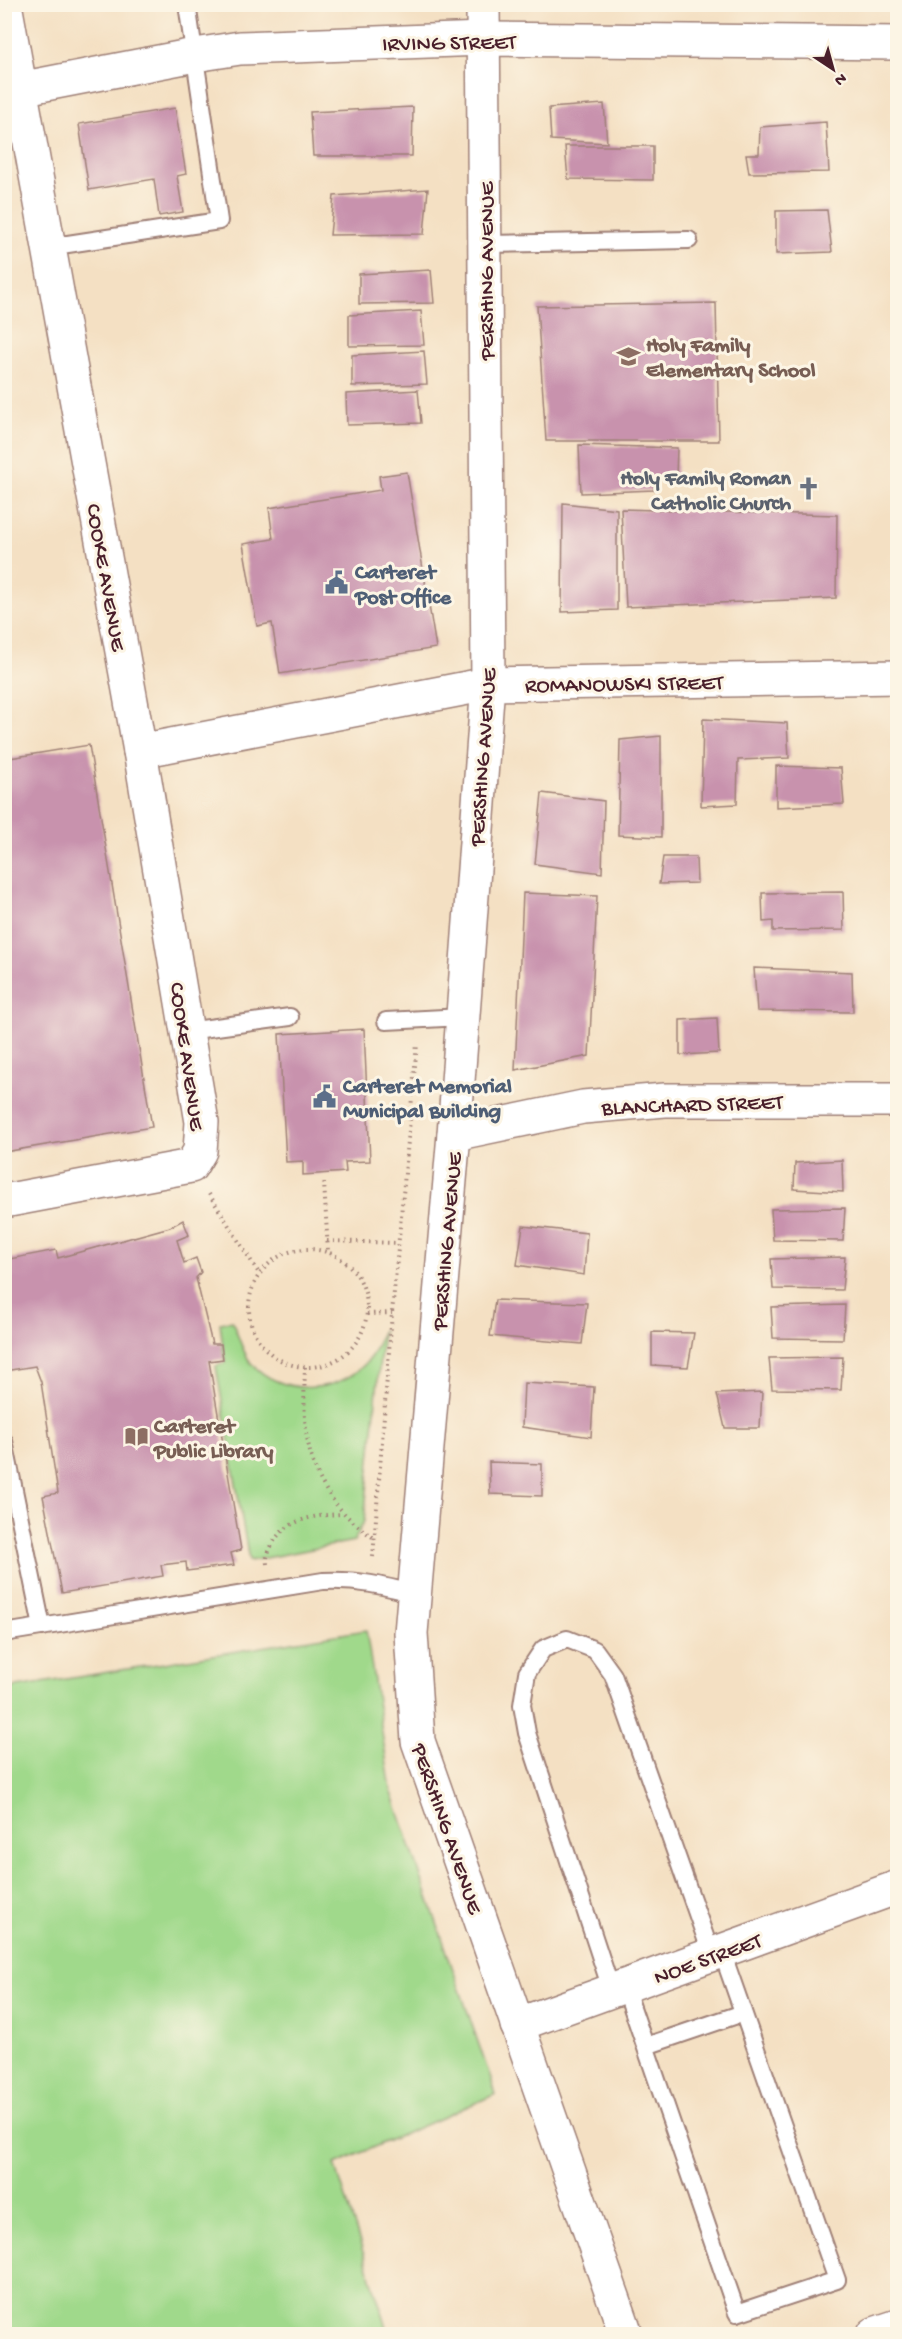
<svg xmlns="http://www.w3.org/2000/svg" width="902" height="2339" viewBox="0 0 902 2339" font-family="'Gochi Hand',sans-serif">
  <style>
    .green { fill: #a0d98b; stroke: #757c5b; stroke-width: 1.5 }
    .building { fill: #c892ad }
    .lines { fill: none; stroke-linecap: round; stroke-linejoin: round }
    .lane-casing { stroke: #9f8077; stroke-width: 20 }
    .street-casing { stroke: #9f8077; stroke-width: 36 }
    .path { stroke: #9f8077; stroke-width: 4; stroke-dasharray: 1.5 4.5; stroke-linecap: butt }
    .lane { stroke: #fff; stroke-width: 16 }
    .street { stroke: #fff; stroke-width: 33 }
    .labels { text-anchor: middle; stroke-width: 6; stroke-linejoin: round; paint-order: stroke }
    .street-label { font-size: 22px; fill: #4a1f2b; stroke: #fcf5e5 }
    .education-label { font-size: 22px; font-weight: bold; fill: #785e54; stroke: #fcf5e5; text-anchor: start }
    .worship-label { font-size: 22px; font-weight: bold; fill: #5b616d; stroke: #fcf5e5; text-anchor: end }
    .service-label { font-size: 22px; font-weight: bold; fill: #4e5e75; stroke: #fcf5e5; text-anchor: start }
  </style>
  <rect width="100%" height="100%" fill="#fcf5e5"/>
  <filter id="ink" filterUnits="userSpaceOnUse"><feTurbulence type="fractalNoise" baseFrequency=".0167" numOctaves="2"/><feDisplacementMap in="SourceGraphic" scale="12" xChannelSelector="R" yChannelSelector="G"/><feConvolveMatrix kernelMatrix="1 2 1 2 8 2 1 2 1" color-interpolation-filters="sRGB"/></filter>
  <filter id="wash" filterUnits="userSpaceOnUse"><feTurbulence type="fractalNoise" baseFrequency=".008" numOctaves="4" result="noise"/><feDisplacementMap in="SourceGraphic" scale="24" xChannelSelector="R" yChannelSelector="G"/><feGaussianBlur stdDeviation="1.35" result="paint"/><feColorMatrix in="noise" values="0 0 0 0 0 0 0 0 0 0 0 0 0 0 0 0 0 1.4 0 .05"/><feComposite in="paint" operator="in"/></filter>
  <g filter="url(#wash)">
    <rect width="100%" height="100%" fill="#f4e0c3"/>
    <g class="green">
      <path d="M232 1321C238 1334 242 1352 251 1363 280 1395 333 1395 363 1366 373 1357 378 1342 383 1329L364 1521 354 1541 249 1561 216 1366 225 1363 220 1323Z"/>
      <path d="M366 1630 391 1790 496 2094 335 2164 389 2334H5V1689Z"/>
    </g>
    <g id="blocks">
      <g class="building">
        <path d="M604 104 607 143 551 140 549 108Z"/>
        <path d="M413 107 412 156H313L310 112Z"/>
        <path d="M175 108 186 174 177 176 183 212 159 216 154 179 89 190 79 124Z"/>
        <path d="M826 122 829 172 749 173 746 154H759L760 127Z"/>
        <path d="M565 146H653V180L568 179Z"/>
        <path d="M428 189 424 234 330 235 334 196Z"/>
        <path d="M827 210 832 252 776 254V211Z"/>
        <path d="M431 270 434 303 359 304V274Z"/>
        <path d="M716 303 719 441H546L537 306Z"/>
        <path d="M421 311 424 345 349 346V315Z"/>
        <path d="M424 351 427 384 352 386V355Z"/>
        <path d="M418 390 421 423 347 425 346 394Z"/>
        <path d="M579 445 677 448 676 477H654V490L581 493Z"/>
        <path d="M407 472 436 648 280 674 272 623 257 626 243 544 273 539 269 508 381 490 379 476Z"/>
        <path d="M563 503 617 509V610L562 612Z"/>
        <path d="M621 509 837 515 836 598 626 607Z"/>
        <path d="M703 719 787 723 789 758 738 760 737 804 701 806Z"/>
        <path d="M661 736V837L618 835 620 740Z"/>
        <path d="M89 745 152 1127 4 1152V759Z"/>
        <path d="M776 766 841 768 844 804 776 807Z"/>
        <path d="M542 793 604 801 602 873 535 864Z"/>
        <path d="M663 857H696L697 883 659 884Z"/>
        <path d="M843 892 844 930 773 931V921L763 922 762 893Z"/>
        <path d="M523 893 597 896 589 1056 515 1070Z"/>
        <path d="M754 968 852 972 853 1012 757 1011Z"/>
        <path d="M717 1018 719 1053 680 1055V1020Z"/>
        <path d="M364 1029 370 1161 345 1162 346 1172 303 1175V1161L286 1162 279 1034Z"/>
        <path d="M842 1160 843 1192 794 1189 795 1163Z"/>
        <path d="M845 1208 843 1241 773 1240 771 1209Z"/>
        <path d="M183 1220 189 1235 177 1240 184 1263 196 1258 201 1272 196 1278 212 1344H221L223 1359 209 1361 241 1550 231 1553 234 1565 187 1571 186 1562 161 1565 163 1576 62 1593 43 1496 58 1493 41 1382 35 1366 4 1371V1260L56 1250 58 1258 170 1227Z"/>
        <path d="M523 1226 587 1233 584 1275 517 1265Z"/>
        <path d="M845 1257 842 1290 773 1289 771 1259Z"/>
        <path d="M495 1300 587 1303 582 1344 490 1336Z"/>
        <path d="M845 1305 843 1339 773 1338 771 1307Z"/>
        <path d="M652 1332 694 1333 688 1367 652 1365Z"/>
        <path d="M843 1357 841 1390 772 1389 769 1358Z"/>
        <path d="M524 1383 594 1387 591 1437 522 1427Z"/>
        <path d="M762 1392 760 1428H725L717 1394Z"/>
        <path d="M489 1462 542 1464V1496L490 1494Z"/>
      </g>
    </g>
  </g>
  <g filter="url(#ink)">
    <use href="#blocks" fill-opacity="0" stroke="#9f8077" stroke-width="1.5"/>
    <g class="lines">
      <defs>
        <g id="lane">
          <path d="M486 244 689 240"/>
          <path d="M48 247 219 221 187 4"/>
          <path d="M386 1021 463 1017"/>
          <path d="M187 1031 290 1017"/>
          <path d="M4 1441 42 1627"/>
          <path d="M4 1633 323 1581C356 1579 384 1586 416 1594"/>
          <path d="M625 1987 737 2313 837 2280 722 1952"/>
          <path d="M612 1992 527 1733 522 1705 527 1673 543 1649 567 1639 595 1650 613 1675 712 1956"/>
          <path d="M646 2046 743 2013"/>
        </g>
        <g id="street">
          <path d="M483 4 488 684 454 1134 411 1633 418 1741 626 2334"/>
          <path d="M4 92 195 55 240 48 483 39 898 43"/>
          <path d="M140 751 488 684 898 677"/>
          <path d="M454 1134 583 1107 665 1100H898"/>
          <path d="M4 1201 191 1166 200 1151 202 1122 140 751 5 4"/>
          <path d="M517 2025 898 1887"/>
          <path d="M874 2334 898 2326"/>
        </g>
      </defs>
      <use href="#lane" class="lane-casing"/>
      <use href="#street" class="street-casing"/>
      <g class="path">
        <path d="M324 1182 328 1252"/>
        <path d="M209 1194 260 1275"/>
        <path d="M327 1241 399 1243"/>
        <circle cx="308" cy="1308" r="59"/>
        <path d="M367 1314 392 1313"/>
        <path d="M305 1367C303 1422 303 1469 343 1512 352 1522 364 1531 375 1539"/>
        <path d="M373 1557 392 1313 417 1044"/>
        <path d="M267 1564C266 1556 269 1551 273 1543 287 1518 317 1515 343 1514"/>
      </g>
      <use href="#lane" class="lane"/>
      <use href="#street" class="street"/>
    </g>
  </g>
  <defs>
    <symbol id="school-bare" viewBox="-9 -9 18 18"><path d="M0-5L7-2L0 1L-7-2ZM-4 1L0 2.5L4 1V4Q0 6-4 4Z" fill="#8d6e63" stroke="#fcf5e5" stroke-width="2.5" paint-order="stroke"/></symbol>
    <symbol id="church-bare" viewBox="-9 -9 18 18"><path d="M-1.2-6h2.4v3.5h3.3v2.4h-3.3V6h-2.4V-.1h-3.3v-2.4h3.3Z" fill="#6b7280" stroke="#fcf5e5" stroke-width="2.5" paint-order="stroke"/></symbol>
    <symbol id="civic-bare" viewBox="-9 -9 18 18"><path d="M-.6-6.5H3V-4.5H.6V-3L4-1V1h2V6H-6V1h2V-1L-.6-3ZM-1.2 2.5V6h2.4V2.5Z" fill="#5c6f8a" stroke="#fcf5e5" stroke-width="2.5" paint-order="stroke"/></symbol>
    <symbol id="library-bare" viewBox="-9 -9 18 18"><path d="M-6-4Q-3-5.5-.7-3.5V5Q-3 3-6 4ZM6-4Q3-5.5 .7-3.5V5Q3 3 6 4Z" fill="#8d6e63" stroke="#fcf5e5" stroke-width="2.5" paint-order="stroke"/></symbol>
  </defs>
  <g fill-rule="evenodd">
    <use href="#school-bare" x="612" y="340" width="33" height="33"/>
    <use href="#church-bare" x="792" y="472" width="33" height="33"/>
    <use href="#civic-bare" x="320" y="566" width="33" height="33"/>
    <use href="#civic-bare" x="308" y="1080" width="33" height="33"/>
    <use href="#library-bare" x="120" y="1420" width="33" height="33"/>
  </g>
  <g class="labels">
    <g class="street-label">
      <text transform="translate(449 41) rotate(-1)" y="8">IRVING STREET</text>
      <text transform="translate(485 271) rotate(-90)" y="8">PERSHING AVENUE</text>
      <text transform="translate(108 577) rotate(80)" y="8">COOKE AVENUE</text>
      <text transform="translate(624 682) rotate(-1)" y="8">ROMANOWSKI STREET</text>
      <text transform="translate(481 757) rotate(-86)" y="8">PERSHING AVENUE</text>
      <text transform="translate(189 1056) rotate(82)" y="8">COOKE AVENUE</text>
      <text transform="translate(692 1103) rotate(-2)" y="8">BLANCHARD STREET</text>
      <text transform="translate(445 1241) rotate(-85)" y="8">PERSHING AVENUE</text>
      <text transform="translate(449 1828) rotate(71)" y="8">PERSHING AVENUE</text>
      <text transform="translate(707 1957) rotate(-20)" y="8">NOE STREET</text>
    </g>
    <g class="education-label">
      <text x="646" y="351">Holy Family<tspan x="646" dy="25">Elementary School</tspan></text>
      <text x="154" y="1432">Carteret<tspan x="154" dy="25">Public Library</tspan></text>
    </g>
    <g class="worship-label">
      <text x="791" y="484">Holy Family Roman<tspan x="791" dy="25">Catholic Church</tspan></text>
    </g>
    <g class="service-label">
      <text x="355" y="578">Carteret<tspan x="355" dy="25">Post Office</tspan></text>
      <text x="343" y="1092">Carteret Memorial<tspan x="343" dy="25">Municipal Building</tspan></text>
    </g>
  </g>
  <rect width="902" height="2339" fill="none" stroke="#fcf5e5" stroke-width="24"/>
  <g transform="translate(833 69) rotate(144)" stroke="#fcf5e5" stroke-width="4.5" paint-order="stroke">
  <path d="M0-4.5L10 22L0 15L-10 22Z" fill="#4a1f2b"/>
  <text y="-9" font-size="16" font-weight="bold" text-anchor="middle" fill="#4a1f2b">N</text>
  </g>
</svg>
